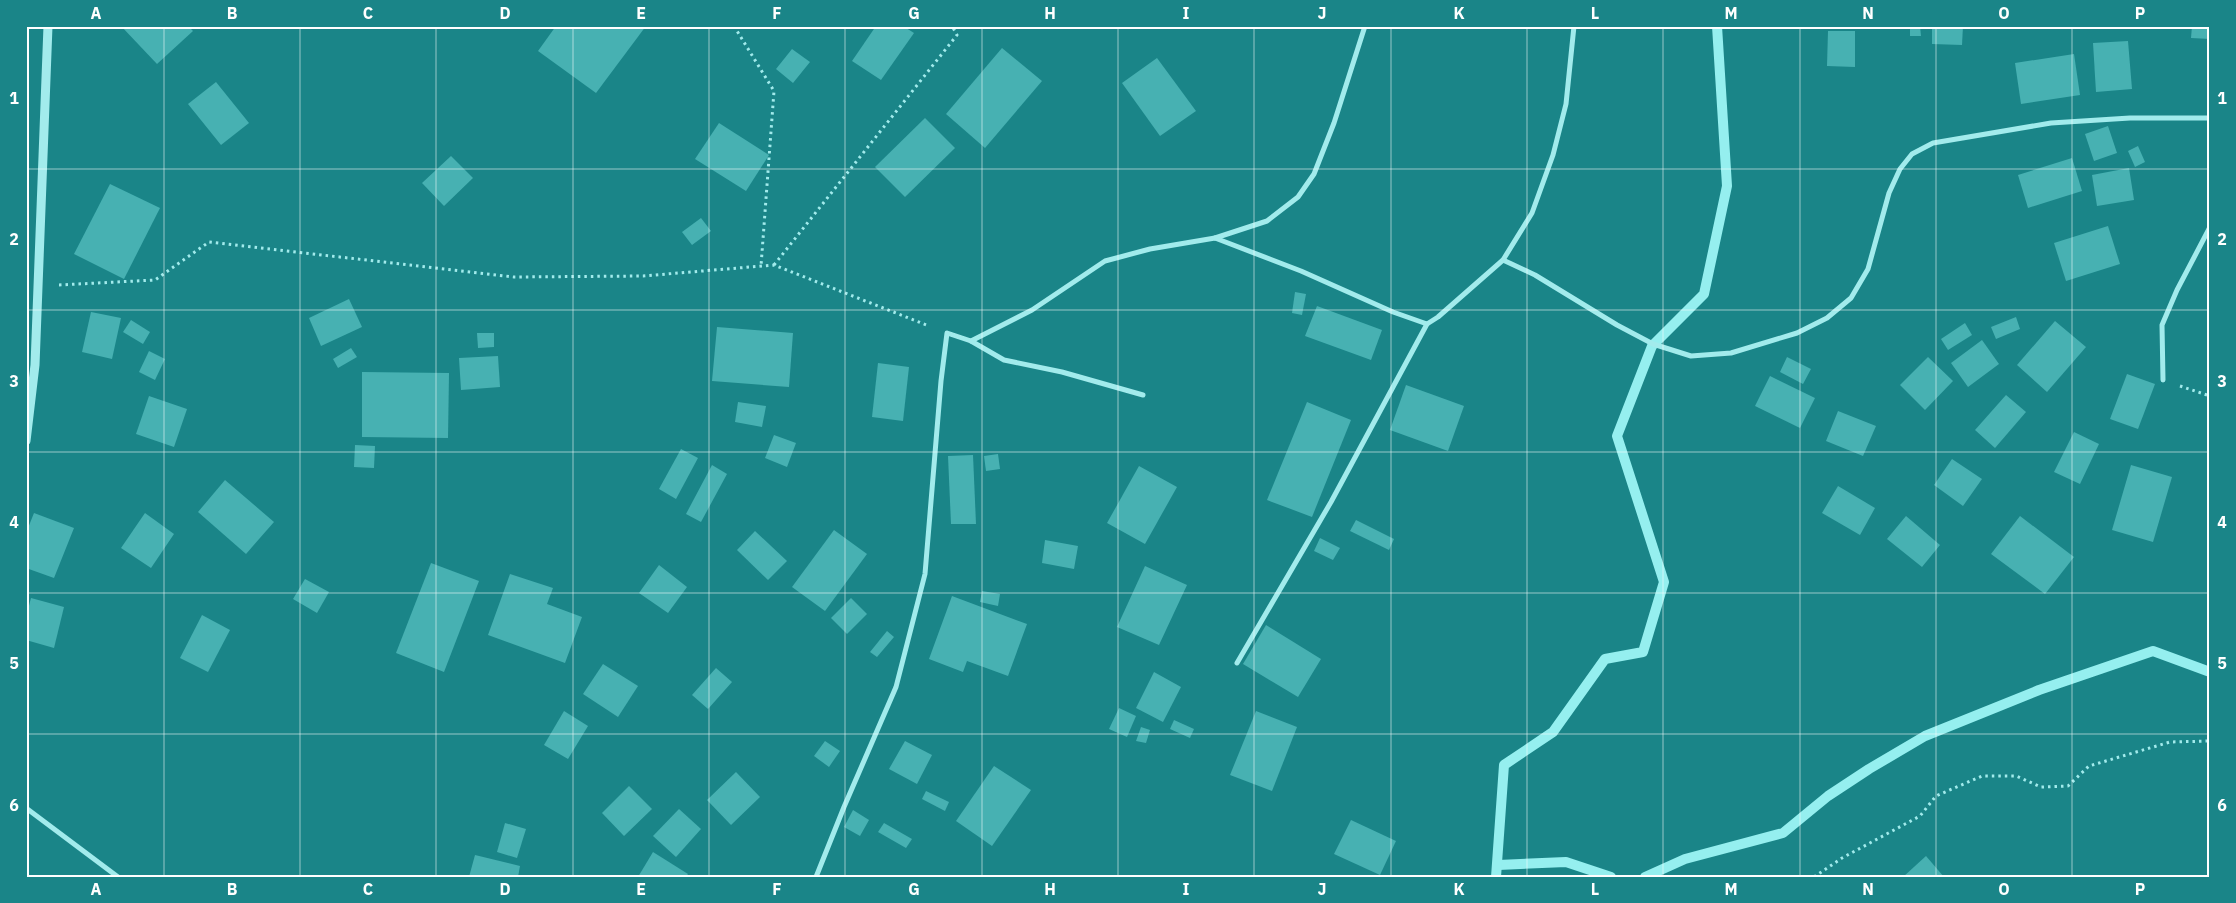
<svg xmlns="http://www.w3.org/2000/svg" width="2236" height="903" viewBox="0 0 2236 903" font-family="'IBM Plex Sans',sans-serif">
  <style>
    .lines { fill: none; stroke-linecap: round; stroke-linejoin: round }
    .stream { stroke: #95efef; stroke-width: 10 }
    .building { fill: #47b1b2 }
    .path { stroke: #a2ebec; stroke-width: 3; stroke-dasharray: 2.5 4; stroke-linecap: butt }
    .minor { stroke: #a2ebec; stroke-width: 5 }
    .tertiary { stroke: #a2ebec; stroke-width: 9 }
    .grid { fill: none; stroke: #fff; stroke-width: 1; stroke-opacity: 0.55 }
    .neatline { fill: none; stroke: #fff; stroke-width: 2 }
    .grid-label { font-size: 16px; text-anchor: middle; font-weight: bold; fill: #fff }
  </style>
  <rect width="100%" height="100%" fill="#1a8588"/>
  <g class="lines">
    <g class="stream">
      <path d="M1498 865 1566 862 1611 877"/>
      <path d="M1496 877 1504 765 1553 732 1605 659 1643 652 1664 582 1617 436 1652 346 1704 294 1727 186 1717 26"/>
      <path d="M1645 877 1685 859 1783 833 1828 796 1869 769 1925 736 2039 690 2153 651 2210 672"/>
    </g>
  </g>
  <g class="building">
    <path d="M121 26H188L193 31 157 64Z"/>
    <path d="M556 26H646L596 93 538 51Z"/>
    <path d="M876 26H903L914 33 881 80 852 61Z"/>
    <path d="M1910 26H1920L1921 36H1910Z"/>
    <path d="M1932 26H1963L1962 45 1932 44Z"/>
    <path d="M2192 26H2210V39L2191 38Z"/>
    <path d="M1828 31H1855V67L1827 66Z"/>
    <path d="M2128 41 2132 89 2096 92 2093 43Z"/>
    <path d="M1002 48 1042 81 985 148 946 114Z"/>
    <path d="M792 49 810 62 793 83 776 69Z"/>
    <path d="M2074 54 2080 95 2021 104 2015 63Z"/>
    <path d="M1157 58 1196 111 1160 136 1122 83Z"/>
    <path d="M216 82 249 123 221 145 188 104Z"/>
    <path d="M925 118 955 148 905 197 875 167Z"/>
    <path d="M719 123 769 155 746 191 695 159Z"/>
    <path d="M2108 126 2117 153 2094 161 2085 134Z"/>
    <path d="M2138 146 2145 162 2135 167 2128 151Z"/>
    <path d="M451 156 473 178 444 206 422 183Z"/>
    <path d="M2072 158 2082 191 2028 208 2018 175Z"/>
    <path d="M2129 168 2134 200 2097 206 2092 175Z"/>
    <path d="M110 184 160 208 124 279 74 254Z"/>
    <path d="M701 218 711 231 692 245 682 232Z"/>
    <path d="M2108 226 2120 264 2066 281 2054 243Z"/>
    <path d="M1295 292 1306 294 1302 315 1292 313Z"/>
    <path d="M349 299 362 327 321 346 309 318Z"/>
    <path d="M1317 306 1382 330 1371 360 1305 336Z"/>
    <path d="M91 312 121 318 112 359 82 352Z"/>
    <path d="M2016 317 2020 329 1996 339 1991 327Z"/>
    <path d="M131 320 150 332 143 344 123 332Z"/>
    <path d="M2055 321 2086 347 2047 392 2017 365Z"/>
    <path d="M1965 323 1972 335 1948 350 1941 339Z"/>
    <path d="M717 327 793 333 789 387 712 381Z"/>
    <path d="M477 333H494V347L478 348Z"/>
    <path d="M1982 340 1999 364 1968 387 1951 363Z"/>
    <path d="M351 348 357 357 338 368 333 359Z"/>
    <path d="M149 351 165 359 155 380 139 372Z"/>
    <path d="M498 356 500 387 461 390 459 358Z"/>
    <path d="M1787 357 1811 369 1803 384 1780 372Z"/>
    <path d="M1928 357 1953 381 1925 410 1900 385Z"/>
    <path d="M878 363 909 367 903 421 872 417Z"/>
    <path d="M362 372 449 373 448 438 362 437Z"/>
    <path d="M2127 374 2155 384 2138 429 2110 419Z"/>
    <path d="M1770 376 1815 398 1800 428 1755 406Z"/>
    <path d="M1406 385 1464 406 1448 451 1390 430Z"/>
    <path d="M2006 395 2026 412 1995 448 1975 430Z"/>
    <path d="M149 396 187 409 174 447 136 434Z"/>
    <path d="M738 402 766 406 762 427 735 422Z"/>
    <path d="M1307 402 1351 420 1312 517 1267 500Z"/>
    <path d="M1838 411 1876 426 1863 456 1826 441Z"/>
    <path d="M2074 432 2099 444 2080 484 2054 472Z"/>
    <path d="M774 435 796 443 787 467 765 458Z"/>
    <path d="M355 445 375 446 374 468 354 467Z"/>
    <path d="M681 449 698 458 676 499 659 489Z"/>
    <path d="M998 454 1000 469 986 471 984 456Z"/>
    <path d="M973 455 976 524H951L948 456Z"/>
    <path d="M1952 459 1982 479 1963 506 1934 485Z"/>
    <path d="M712 465 727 474 701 522 686 514Z"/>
    <path d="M2131 465 2172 477 2153 542 2112 530Z"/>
    <path d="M1139 466 1177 487 1145 544 1107 523Z"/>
    <path d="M225 480 274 522 246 554 198 512Z"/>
    <path d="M1838 486 1875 508 1860 535 1822 513Z"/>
    <path d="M34 513 74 528 54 578 26 568V533Z"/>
    <path d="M145 513 174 534 151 568 121 548Z"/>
    <path d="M1906 516 1940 545 1922 567 1887 539Z"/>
    <path d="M2020 516 2074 557 2045 594 1991 554Z"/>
    <path d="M1356 520 1394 539 1389 550 1350 531Z"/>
    <path d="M834 530 867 554 825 611 792 587Z"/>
    <path d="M755 531 787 561 768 580 737 550Z"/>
    <path d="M1320 538 1340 548 1333 560 1314 551Z"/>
    <path d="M1045 540 1078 546 1074 569 1042 563Z"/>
    <path d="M431 563 479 581 444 672 396 653Z"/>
    <path d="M659 565 687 587 668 613 639 593Z"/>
    <path d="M1145 566 1187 585 1159 645 1117 627Z"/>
    <path d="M510 574 553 588 547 604 582 617 565 663 488 635Z"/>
    <path d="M305 579 329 592 317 613 293 599Z"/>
    <path d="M982 591 1000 594 998 606 980 602Z"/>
    <path d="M952 596 1027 624 1008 676 967 661 963 672 929 659Z"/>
    <path d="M31 598 64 607 54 648 26 640V617Z"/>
    <path d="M851 598 867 614 847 634 831 618Z"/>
    <path d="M202 615 230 630 208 672 180 658Z"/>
    <path d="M1266 625 1321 659 1298 697 1243 664Z"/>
    <path d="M887 631 894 637 877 657 870 652Z"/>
    <path d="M603 664 638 686 618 717 583 694Z"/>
    <path d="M716 668 732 682 708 709 692 695Z"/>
    <path d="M1154 672 1181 687 1163 722 1136 708Z"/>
    <path d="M1119 708 1136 716 1127 737 1109 729Z"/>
    <path d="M564 711 588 726 568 759 544 745Z"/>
    <path d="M1256 711 1297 727 1272 791 1230 775Z"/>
    <path d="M1174 720 1194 729 1190 738 1170 729Z"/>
    <path d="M1141 727 1150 730 1146 743 1136 741Z"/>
    <path d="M825 741 840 751 829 767 814 756Z"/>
    <path d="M905 741 932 755 917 784 889 769Z"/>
    <path d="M994 766 1031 790 992 846 956 821Z"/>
    <path d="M736 772 760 797 731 825 707 800Z"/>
    <path d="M629 786 652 809 624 836 602 813Z"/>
    <path d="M926 791 949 802 945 811 922 799Z"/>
    <path d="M679 809 701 829 676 857 653 836Z"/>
    <path d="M853 810 869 820 860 836 844 827Z"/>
    <path d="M1351 820 1396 841 1380 875 1334 854Z"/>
    <path d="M505 823 526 829 517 858 497 852Z"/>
    <path d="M884 823 912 839 906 848 878 832Z"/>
    <path d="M653 852 688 874 686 877H638Z"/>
    <path d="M475 855 520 866 518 877H469Z"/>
    <path d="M1926 856 1944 877H1903Z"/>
  </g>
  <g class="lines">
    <g class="path">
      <path d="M734 26 774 91 761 266"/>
      <path d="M774 265 957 35 952 26"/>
      <path d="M59 285 155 280 209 242 514 277 643 276 774 265 929 326"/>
      <path d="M2180 386 2210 396"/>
      <path d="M1814 877 1842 858 1920 816 1936 796 1982 776H2016L2041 787 2068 786 2089 766 2170 742 2210 741"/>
    </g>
    <g class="minor">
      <path d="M1215 238 1267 221 1298 197 1314 174 1334 123 1365 26"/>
      <path d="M1503 260 1535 275 1617 325 1653 344 1691 356 1731 353 1797 333 1827 318 1851 298 1868 269 1889 193 1900 169 1912 154 1933 143 2051 123 2130 118H2210"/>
      <path d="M971 341 1032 310 1105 261 1150 249 1215 238 1301 271 1393 312 1427 324 1438 317 1503 260 1532 213 1553 155 1566 104 1574 26"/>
      <path d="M2163 380 2162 325 2177 290 2210 227"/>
      <path d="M1237 663 1331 502 1427 324"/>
      <path d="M26 808 118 877"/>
      <path d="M816 877 844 807 896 687 925 574 941 381 947 333 971 341 1004 360 1062 372 1143 395"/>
    </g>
    <path class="tertiary" d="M26 441 35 365 48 26"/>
  </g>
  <path class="grid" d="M164 26V877M300 26V877M436 26V877M573 26V877M709 26V877M845 26V877M982 26V877M1118 26V877M1254 26V877M1391 26V877M1527 26V877M1663 26V877M1800 26V877M1936 26V877M2072 26V877M26 169H2210M26 310H2210M26 452H2210M26 593H2210M26 734H2210"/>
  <rect width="2236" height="903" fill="none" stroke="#1a8588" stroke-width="55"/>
  <rect x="28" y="28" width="2180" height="848" class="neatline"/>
  <g class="grid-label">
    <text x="96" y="19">A</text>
    <text x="232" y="19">B</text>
    <text x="368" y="19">C</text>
    <text x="505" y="19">D</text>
    <text x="641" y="19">E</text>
    <text x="777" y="19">F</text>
    <text x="914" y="19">G</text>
    <text x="1050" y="19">H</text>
    <text x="1186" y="19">I</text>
    <text x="1322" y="19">J</text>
    <text x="1459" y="19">K</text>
    <text x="1595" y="19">L</text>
    <text x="1731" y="19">M</text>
    <text x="1868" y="19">N</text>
    <text x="2004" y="19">O</text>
    <text x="2140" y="19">P</text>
    <text x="14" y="104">1</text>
    <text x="2222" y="104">1</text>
    <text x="14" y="245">2</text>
    <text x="2222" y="245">2</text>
    <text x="14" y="387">3</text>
    <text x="2222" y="387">3</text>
    <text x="14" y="528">4</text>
    <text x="2222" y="528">4</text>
    <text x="14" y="669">5</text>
    <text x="2222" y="669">5</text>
    <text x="14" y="811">6</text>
    <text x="2222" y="811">6</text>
    <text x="96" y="895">A</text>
    <text x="232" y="895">B</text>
    <text x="368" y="895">C</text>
    <text x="505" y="895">D</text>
    <text x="641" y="895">E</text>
    <text x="777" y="895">F</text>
    <text x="914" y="895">G</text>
    <text x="1050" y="895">H</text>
    <text x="1186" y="895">I</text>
    <text x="1322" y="895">J</text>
    <text x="1459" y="895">K</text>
    <text x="1595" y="895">L</text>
    <text x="1731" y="895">M</text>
    <text x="1868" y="895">N</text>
    <text x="2004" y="895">O</text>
    <text x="2140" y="895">P</text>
  </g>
</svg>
